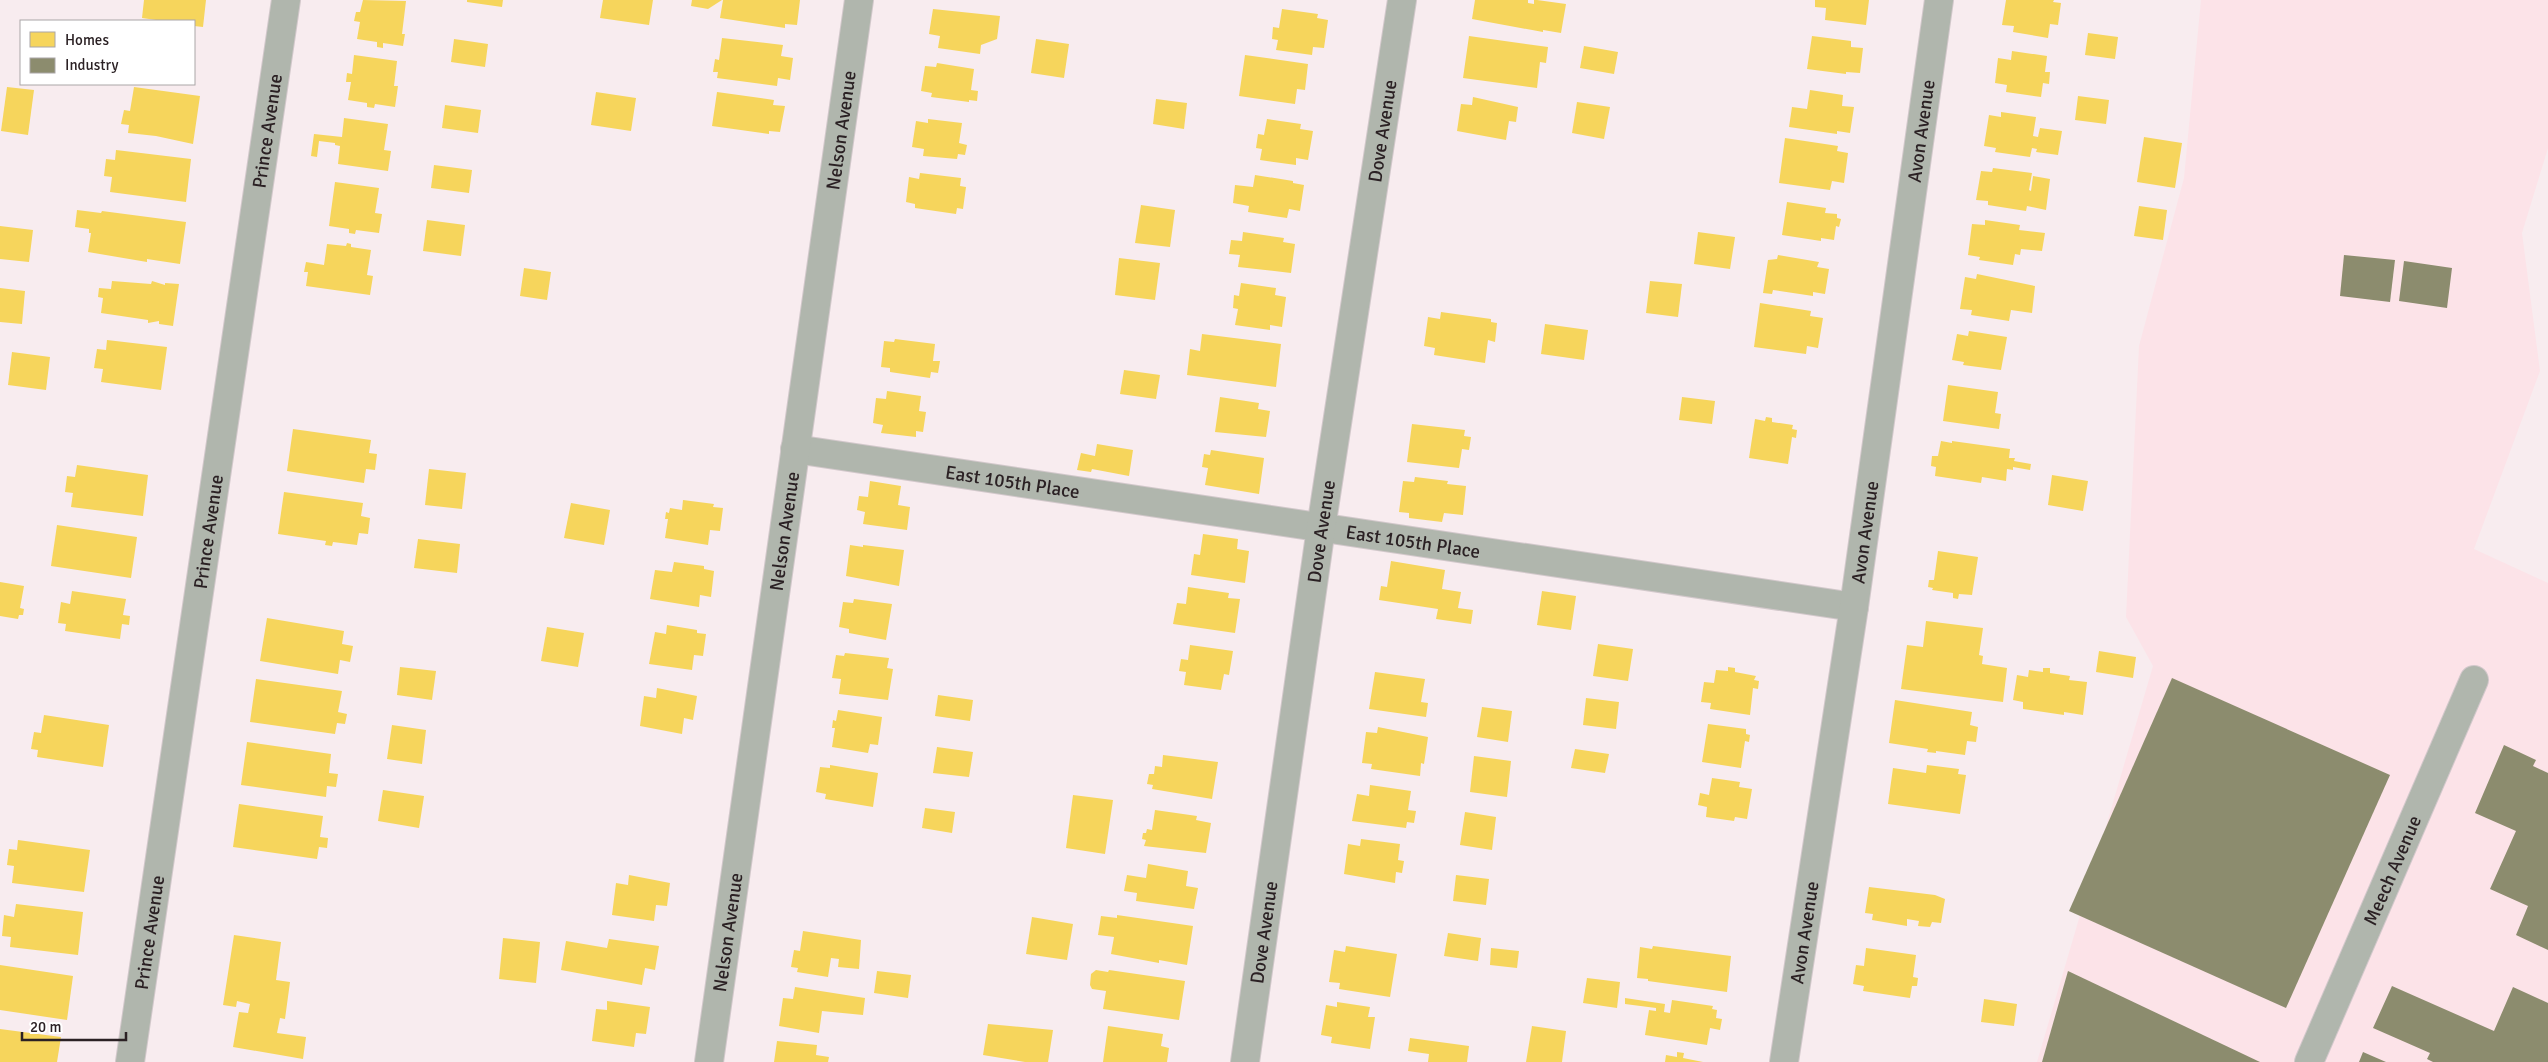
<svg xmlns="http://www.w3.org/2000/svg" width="2548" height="1062" viewBox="0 0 2548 1062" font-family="Signika,sans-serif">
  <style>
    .built { fill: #fce3e8 }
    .homes { fill: #f6d55c }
    .industry { fill: #8c8c6e }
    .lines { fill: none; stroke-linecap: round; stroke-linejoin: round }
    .minor-casing { stroke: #d2c8cb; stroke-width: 30 }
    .tertiary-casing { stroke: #d2c8cb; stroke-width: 30 }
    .minor { stroke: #b0b6ad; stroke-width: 28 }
    .tertiary { stroke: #b0b6ad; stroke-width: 28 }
    .labels { text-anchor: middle; stroke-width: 5; stroke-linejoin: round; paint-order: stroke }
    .street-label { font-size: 19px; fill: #2b2124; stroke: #fff }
  </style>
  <rect width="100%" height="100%" fill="#f8ecef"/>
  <path class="built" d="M2201 0H2548V148L2522 233 2540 371 2474 549 2548 583V1062H2037L2153 666 2126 617 2139 346 2184 178Z"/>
  <g class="homes">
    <path d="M144 0H206L203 27 194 26V21H163L142 18Z"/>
    <path d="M363 0 406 1 402 34H405L403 46 383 43V48L377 47V42L357 39 360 22 354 21 356 12H360Z"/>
    <path d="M467 0H503L502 7 467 2Z"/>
    <path d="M603 0H653L649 25 600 18Z"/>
    <path d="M692 0H722L708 9 691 6Z"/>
    <path d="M723 0H800L797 25 785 24V28L720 18Z"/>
    <path d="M1475 0H1528V3L1534 4V0H1537L1566 4 1561 33 1543 30V32L1472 19Z"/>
    <path d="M1815 0H1869L1866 25 1825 20 1826 8 1815 7Z"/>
    <path d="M2006 0H2054L2053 2 2061 3 2058 25 2050 24 2048 38 2013 32 2014 26 2002 25Z"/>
    <path d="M933 9 1000 16 997 39 981 45 980 54 938 48 940 36 929 34Z"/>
    <path d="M1282 9 1318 14 1317 18 1328 20 1324 48 1313 47 1312 55 1276 50 1278 40 1272 39 1273 27 1279 28Z"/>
    <path d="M2088 33 2118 37 2115 59 2085 55Z"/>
    <path d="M1469 36 1548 47 1546 63 1540 62 1537 88 1463 78Z"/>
    <path d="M1812 36 1851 41V47L1863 48 1860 73 1846 72V74L1807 69Z"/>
    <path d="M722 38 783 45 781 56 793 58 790 80 778 78 777 86 717 78 718 72H713L715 59 719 60Z"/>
    <path d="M454 39 488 44 485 67 451 62Z"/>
    <path d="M1036 39 1069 44 1064 78 1031 73Z"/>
    <path d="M1584 46 1618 52 1614 74 1580 68Z"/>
    <path d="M2012 51 2047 56 2045 72H2050L2049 84 2043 83 2041 97 2006 92 2007 85 1995 83 1998 58 2011 60Z"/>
    <path d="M354 55 397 61 394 86H398L395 107 375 104 374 108 367 107V103L348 100 351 82H346L347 73 352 74Z"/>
    <path d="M1245 55 1308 64 1305 90 1297 89 1295 104 1239 96Z"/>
    <path d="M937 63 974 69 971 90 978 91 977 101 969 100V102L931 97 932 93 921 91 925 66 936 67Z"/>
    <path d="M7 87 34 90 28 135 1 131Z"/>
    <path d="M134 87 200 96 193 144 156 136 128 133 129 125 121 124 124 110 130 111Z"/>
    <path d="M1810 90 1843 95 1842 106 1854 107 1850 133 1837 131V134L1789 127 1792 107 1807 109Z"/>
    <path d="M596 92 636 98 631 131 591 125Z"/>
    <path d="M717 92 774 100 773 105 785 106 780 132 769 131V134L712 126Z"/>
    <path d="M2078 96 2109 100 2106 124 2075 120Z"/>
    <path d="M1473 97 1518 107 1516 122 1509 121 1506 140 1457 131 1461 104 1472 105Z"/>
    <path d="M1156 99 1187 103 1184 129 1153 124Z"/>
    <path d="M1577 102 1610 107 1604 139 1572 133Z"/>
    <path d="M445 105 481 110 478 133 442 128Z"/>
    <path d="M2001 112 2036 117 2033 136 2038 137 2040 128 2062 131 2058 155 2036 152 2037 149 2032 148 2030 157 1995 152 1996 148 1984 146 1989 115 2001 117Z"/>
    <path d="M344 118 388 124 384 150 391 151 388 171 338 164 340 146 335 145V143L319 141 317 157 311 156 314 134 342 137Z"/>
    <path d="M928 119 962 123 959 143 967 145 965 155 958 154 957 159 923 156 924 149 912 147 916 121 928 123Z"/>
    <path d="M1267 119 1301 124 1300 129 1313 131 1308 160 1296 158V165L1260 160 1262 149 1256 148 1258 134 1264 135Z"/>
    <path d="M2144 137 2182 143 2175 188 2137 182Z"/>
    <path d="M1785 138 1838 146 1837 151 1848 153 1844 183 1832 181 1830 190 1779 183Z"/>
    <path d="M116 150 191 159 186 202 110 192 112 177 104 176 106 159 115 160Z"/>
    <path d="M434 165 472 170 469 193 431 188Z"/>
    <path d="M1993 168 2032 173 2029 190 2031 191 2033 176 2050 179 2046 210 2027 206 2026 211 1988 205V201L1976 200 1981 171 1992 172Z"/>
    <path d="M920 173 961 178 960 186 966 187 963 209 957 208 956 214 915 208V204L906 202 909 177 919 179Z"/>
    <path d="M1255 175 1293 181V183L1304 185 1300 211 1289 209 1287 218 1248 212 1249 206 1233 203 1235 185 1253 187Z"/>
    <path d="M335 182 379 188 375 213 382 214 379 233 356 230 355 234 349 233V229L329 226Z"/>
    <path d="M1787 202 1826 208 1825 213 1837 214V218L1841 219 1839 227 1836 226 1834 240 1821 238V241L1782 235Z"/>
    <path d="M1141 205 1175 210 1170 247 1135 243Z"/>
    <path d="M2139 206 2167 210 2163 240 2134 236Z"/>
    <path d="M77 210 101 213 102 211 186 222 180 264 147 259V262L88 252 91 233H89V229L75 227Z"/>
    <path d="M427 220 465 225 461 256 423 251Z"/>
    <path d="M1985 220 2020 225 2019 230 2045 233 2042 251 2021 249 2020 255 2015 254 2013 265 1979 260 1980 257 1968 255 1972 224 1985 225Z"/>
    <path d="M0 226 33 230 29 262 0 259Z"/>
    <path d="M1243 232 1284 238 1283 242 1295 244 1291 273 1238 267 1240 255 1229 254 1231 240 1242 241Z"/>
    <path d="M1698 232 1735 237 1730 269 1694 264Z"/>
    <path d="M347 243 351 244V247L371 250 367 275 373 276 370 295 306 286 308 272H304L306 262 324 265 327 244 346 246Z"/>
    <path d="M1778 255 1819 262 1817 267 1829 269 1825 294 1813 292V296L1773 290 1772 294 1763 293 1768 260 1777 259Z"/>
    <path d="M1119 258 1160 263 1155 300 1115 295Z"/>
    <path d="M524 268 551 272 547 300 520 296Z"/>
    <path d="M1977 274 2035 286 2032 313 2011 310 2009 321 1971 315 1972 310 1960 309 1965 277 1976 279Z"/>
    <path d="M112 281 151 284 152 281 165 285V283L179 284 173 326 159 324V321L148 323V320L101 313 103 298 98 297 99 288 111 289Z"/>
    <path d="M1650 281 1682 284 1678 317 1646 313Z"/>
    <path d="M1241 283 1276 288 1275 295 1286 297 1282 327 1270 325V330L1235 325 1238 309 1233 308 1234 295 1239 296Z"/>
    <path d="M0 288 25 291 22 324 0 322Z"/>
    <path d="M1760 303 1811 311 1810 316 1823 318 1818 348 1807 346 1806 354 1754 347Z"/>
    <path d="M1441 312 1491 319V322L1497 323 1495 342 1488 340 1485 363 1434 355 1435 348 1424 346 1428 317 1440 319Z"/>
    <path d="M1545 324 1588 330 1584 360 1541 354Z"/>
    <path d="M1969 331 2007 337 2001 370 1963 365 1964 362 1952 360 1957 334 1968 336Z"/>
    <path d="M1202 334 1281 344 1276 387 1187 375 1190 349 1200 351Z"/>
    <path d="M895 339 935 344 933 361H940L938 373 931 372 930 378 890 372V368L881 367 884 341 894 342Z"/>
    <path d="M107 340 167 347 161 390 101 382 103 369 94 368 97 349 106 350Z"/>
    <path d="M12 352 50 357 46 390 8 385Z"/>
    <path d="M1124 370 1160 375 1156 399 1120 394Z"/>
    <path d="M1948 385 1998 392 1995 413 2001 414 1999 429 1943 421Z"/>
    <path d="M887 391 921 396 919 411 926 412 923 432 916 431V437L881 433 883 425 873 423 876 398 886 399Z"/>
    <path d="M1220 397 1259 403 1258 409 1270 411 1266 437 1215 432Z"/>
    <path d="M1682 397 1715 401 1712 424 1679 420Z"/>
    <path d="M1766 417 1772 418V422L1793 425 1792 429 1797 430 1796 438 1792 437 1788 464 1749 458 1755 419 1765 421Z"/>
    <path d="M1412 424 1465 430 1464 436 1471 437 1469 450 1462 449 1459 468 1407 462Z"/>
    <path d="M293 429 371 440 369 453 377 454 375 470 366 469 364 483 287 471Z"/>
    <path d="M1941 441 1952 443V441L2010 449 2009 458H2015L2014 461 2031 464 2030 470 2013 467V470L2007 469 2006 481 1982 477 1981 483 1935 476 1936 467 1931 466 1932 456H1938Z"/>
    <path d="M1097 444 1133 450 1129 476 1092 469 1091 472 1077 470 1081 453 1095 456Z"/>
    <path d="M1211 450 1264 458 1259 494 1205 485 1208 468 1202 467 1204 454 1210 455Z"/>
    <path d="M77 465 148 475 143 516 71 507 73 493 65 492 67 476 75 477Z"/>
    <path d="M429 469 466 473 462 509 425 505Z"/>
    <path d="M2052 475 2088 481 2083 511 2048 505Z"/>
    <path d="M1415 477 1448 481 1447 484 1466 486 1463 515 1444 513 1442 522 1409 518V513L1399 512 1403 481 1414 482Z"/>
    <path d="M870 481 901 486 898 505 910 507 907 530 863 524 865 512 857 510 859 496 868 497Z"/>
    <path d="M284 492 363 503 361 516 370 518 368 534 359 533 357 545 333 542 332 546 325 545 326 541 278 534Z"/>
    <path d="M683 500 714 504 713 507 723 508 720 531 710 530 708 545 665 538 668 519H665L666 512 669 513 670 508 682 510Z"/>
    <path d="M571 503 610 510 604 545 564 538Z"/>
    <path d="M57 525 137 537 131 578 51 566Z"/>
    <path d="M1203 534 1238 539 1237 549 1249 551 1245 583 1191 575 1194 554 1200 555Z"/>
    <path d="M418 539 460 544 457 573 414 568Z"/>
    <path d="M850 545 863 547V545L904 550 899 586 846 576Z"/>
    <path d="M1938 551 1978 557 1972 595 1959 594 1958 599 1953 598V593L1932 590 1933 588 1928 587 1929 580H1934Z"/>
    <path d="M1391 561 1445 570 1442 589 1461 592 1458 608 1473 610 1471 624 1436 619 1438 609 1379 600 1381 586 1387 587Z"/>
    <path d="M674 562 704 566V569L714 571 711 597 700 595 699 607 650 599 655 570 672 572Z"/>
    <path d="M0 582 24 586 20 608 24 609 23 615H19L18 619 0 616Z"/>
    <path d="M1188 587 1229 593 1228 598 1240 599 1235 633 1173 624 1177 603 1186 604Z"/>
    <path d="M72 591 126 599 123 615 130 616 129 625 122 624 120 639 65 631 66 624 58 623 61 602 70 604Z"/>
    <path d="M1542 591 1576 596 1571 630 1537 625Z"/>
    <path d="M854 599 892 604 886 640 849 633V629L839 627 843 602 853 603Z"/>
    <path d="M267 618 344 631 342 644 353 646 350 662 340 660 338 674 260 661Z"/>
    <path d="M1926 621 1983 628 1979 655 1983 656 1982 664 2007 668 2003 702 1901 689 1907 645 1923 647Z"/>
    <path d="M667 625 697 630V633L706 634 703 656 694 655 692 670 649 664 655 632 666 634Z"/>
    <path d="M547 627 584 633 578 667 541 661Z"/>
    <path d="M1598 644 1633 649 1628 681 1593 676Z"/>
    <path d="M1190 645 1233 651 1229 675 1224 674 1221 690 1184 685 1186 672 1179 671 1181 659 1188 660Z"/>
    <path d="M2099 651 2136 657 2133 678 2096 672Z"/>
    <path d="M845 653 889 658 887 668 893 669 888 700 839 694 841 679 832 678 836 655 844 656Z"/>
    <path d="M400 667 436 671 432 700 397 695Z"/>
    <path d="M1728 667 1735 668V672L1756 676 1754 680 1759 681 1758 689 1753 688 1750 715 1710 709 1711 703 1701 702 1704 682 1714 683 1716 670 1728 671Z"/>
    <path d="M2043 668H2050V673L2070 676 2069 680 2087 682 2083 715 2064 712V715L2023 709V702L2013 700 2017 675 2028 677 2029 670 2043 672Z"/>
    <path d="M1375 672 1425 679 1421 702 1428 703 1426 717 1369 709Z"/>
    <path d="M256 679 342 691 338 712 347 714 345 724 337 723 335 734 250 722Z"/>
    <path d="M657 688 697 696 693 720 684 718 682 734 640 726 644 696 656 698Z"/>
    <path d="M938 695 973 700 970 721 935 716Z"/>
    <path d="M1586 698 1619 702 1616 729 1583 725Z"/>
    <path d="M1895 700 1972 712 1970 725 1978 727 1976 742 1967 741 1965 755 1936 751V753L1927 752 1928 749 1889 743Z"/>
    <path d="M1482 707 1512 711 1508 742 1477 737Z"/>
    <path d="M838 710 882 717 878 745 870 744 868 753 832 747 835 728H832L833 720 836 721Z"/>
    <path d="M44 715 109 725 103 767 37 757 38 750 31 749 34 732 41 733Z"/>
    <path d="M1708 724 1746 729V734L1750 735 1749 742 1745 741 1741 768 1702 762Z"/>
    <path d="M392 725 426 730 422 764 387 759Z"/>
    <path d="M1378 727 1428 737 1424 764 1421 763 1420 776 1371 769 1372 764 1362 763 1366 732 1377 733Z"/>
    <path d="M247 742 331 754 329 773 338 774 336 787 327 786 326 797 241 785Z"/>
    <path d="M937 747 973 752 969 777 933 773Z"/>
    <path d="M1575 749 1609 754 1605 773 1571 768Z"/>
    <path d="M1163 755 1218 762 1212 799 1152 789 1153 785 1147 784 1149 774H1154L1155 766 1162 767Z"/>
    <path d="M1474 756 1511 761 1507 797 1470 792Z"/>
    <path d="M830 765 878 773 873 807 825 799 826 794 816 792 820 767 830 768Z"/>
    <path d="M1927 765 1959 769 1958 774 1966 775 1960 814 1888 804 1893 768 1926 773Z"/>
    <path d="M1712 778 1740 782 1739 787 1752 789 1747 819 1735 817 1734 821 1706 817 1707 807 1698 805 1700 793 1709 795Z"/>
    <path d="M1370 785 1411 791 1408 810 1416 811 1414 823 1407 822 1406 828 1352 821 1357 794 1369 796Z"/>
    <path d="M383 790 424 796 419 828 378 821Z"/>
    <path d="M1073 795 1113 800 1105 854 1066 848Z"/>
    <path d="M239 804 323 816 320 837 328 838 327 848 319 847 317 859 233 847Z"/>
    <path d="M925 808 955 812 952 833 922 828Z"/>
    <path d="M1155 810 1197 816 1196 820 1211 823 1206 853 1144 846 1146 840 1142 839 1143 833H1146L1147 829 1152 830Z"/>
    <path d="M1465 812 1496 817 1492 850 1460 845Z"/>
    <path d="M1361 839 1400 844 1398 860 1404 861 1402 873 1396 872 1395 883 1344 874 1348 844 1360 846Z"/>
    <path d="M18 840 90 850 84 892 12 883 14 866 7 865 9 849 17 850Z"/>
    <path d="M1148 864 1188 871 1186 886 1198 888 1194 909 1136 901 1137 893 1124 891 1127 875 1146 878Z"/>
    <path d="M629 875 670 883 667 906 656 905 654 921 612 915 616 883 628 885Z"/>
    <path d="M1456 875 1489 879 1486 905 1453 901Z"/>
    <path d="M1869 887 1935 895 1945 899 1941 923 1932 922 1930 927 1918 926 1919 921 1907 919V926L1872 920 1873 914 1865 913Z"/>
    <path d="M16 904 83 912 78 955 10 947 11 937 2 936 4 915 14 917Z"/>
    <path d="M1117 915 1193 926 1187 965 1159 960V963L1111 954 1114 937 1098 935 1101 916 1117 918Z"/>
    <path d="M1032 917 1073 924 1067 960 1026 954Z"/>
    <path d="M803 931 861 940 859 969 838 967 839 959 831 958 828 977 797 972 798 968 791 967 794 950 800 951Z"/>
    <path d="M1448 933 1481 938 1478 961 1444 956Z"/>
    <path d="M234 935 281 942 276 980 290 982 285 1019 280 1018 277 1033 306 1037 303 1059 233 1047 239 1012 248 1013 250 1004 237 1001 236 1007 223 1005Z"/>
    <path d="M503 938 540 942 536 983 499 979Z"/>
    <path d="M609 939 659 946 655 970 645 968 642 985 561 970 566 941 607 948Z"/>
    <path d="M1346 946 1397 954 1390 997 1339 989 1340 983 1329 982 1334 950 1345 952Z"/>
    <path d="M1653 946 1731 956 1727 992 1648 981V979L1637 978 1640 947 1652 949Z"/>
    <path d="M1491 948 1519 951 1517 968 1490 965Z"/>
    <path d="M1866 948 1916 955 1913 977 1918 978 1917 986H1912L1910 998 1863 991 1864 986 1853 984 1856 965 1864 966Z"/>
    <path d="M0 965 73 976 67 1020 0 1010Z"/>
    <path d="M1096 970 1108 972 1109 970 1185 981 1179 1020 1103 1009 1106 991 1092 989 1090 985 1091 974Z"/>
    <path d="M877 971 911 975 908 998 874 993Z"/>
    <path d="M1587 978 1620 982 1617 1008 1583 1003Z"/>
    <path d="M795 987 865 998 863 1015 822 1011 819 1033 779 1026 783 998 793 999Z"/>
    <path d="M1625 998 1665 1004 1664 1012 1670 1013 1672 1000 1713 1006 1712 1009 1717 1010 1716 1018 1722 1019 1720 1030 1710 1028 1707 1045 1645 1035 1649 1010 1656 1011V1008L1625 1004Z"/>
    <path d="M1984 999 2017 1004 2014 1026 1981 1022Z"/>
    <path d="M607 1001 650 1007 646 1034 636 1033 634 1047 592 1041 596 1009 607 1010Z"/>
    <path d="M1337 1002 1370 1007 1368 1017H1375L1370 1049 1331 1043 1332 1037 1321 1035 1326 1005 1337 1007Z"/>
    <path d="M988 1024 1053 1030 1048 1062H1025L983 1055Z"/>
    <path d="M1108 1026 1163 1034 1161 1046 1169 1048 1167 1062H1103Z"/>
    <path d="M1532 1026 1566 1031 1562 1062H1526Z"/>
    <path d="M0 1029 61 1037 57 1062H0Z"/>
    <path d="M1410 1038 1469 1046 1467 1062H1428L1429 1054 1408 1051Z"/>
    <path d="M777 1041 817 1045 816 1055 829 1057 828 1062H774Z"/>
    <path d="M1677 1052 1684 1053 1683 1058 1703 1062H1665L1666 1055 1677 1057Z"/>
  </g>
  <g class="industry">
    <path d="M2344 255 2395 260 2390 302 2340 296Z"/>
    <path d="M2404 261 2452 268 2447 308 2399 301Z"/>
    <path d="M2172 678 2390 775 2286 1008 2069 911Z"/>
    <path d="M2504 745 2536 760 2533 766 2548 773V950L2516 935 2528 906 2490 889 2516 831 2475 813Z"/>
    <path d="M2068 971 2260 1062H2042Z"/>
    <path d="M2392 986 2494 1031 2513 987 2548 1003V1062H2433L2427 1059 2430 1053 2373 1028Z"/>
    <path d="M2363 1052 2386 1062H2359Z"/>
  </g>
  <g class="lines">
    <defs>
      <g id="minor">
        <path id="s1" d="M795 449 1854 607"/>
        <path id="s2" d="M130 1062 286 0"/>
        <path id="s3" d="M709 1062 859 0"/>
        <path id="s4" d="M1245 1062 1321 528 1402 0"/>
        <path id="s5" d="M1784 1062 1854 607 1939 0"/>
      </g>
      <g id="tertiary">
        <path id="s6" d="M2309 1062 2474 680"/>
      </g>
    </defs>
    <use href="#minor" class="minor-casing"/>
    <use href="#tertiary" class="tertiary-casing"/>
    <use href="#minor" class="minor"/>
    <use href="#tertiary" class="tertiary"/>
  </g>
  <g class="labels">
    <g class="street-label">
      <text dy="7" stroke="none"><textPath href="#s2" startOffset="941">Prince Avenue</textPath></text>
      <text dy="7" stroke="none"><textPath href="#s3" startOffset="941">Nelson Avenue</textPath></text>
      <text dy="7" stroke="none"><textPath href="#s4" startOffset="941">Dove Avenue</textPath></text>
      <text dy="7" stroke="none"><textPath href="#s5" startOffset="941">Avon Avenue</textPath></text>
      <text dy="7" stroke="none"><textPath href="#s1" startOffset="220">East 105th Place</textPath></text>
      <text dy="7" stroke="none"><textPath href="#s2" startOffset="536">Prince Avenue</textPath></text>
      <text dy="7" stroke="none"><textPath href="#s3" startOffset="536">Nelson Avenue</textPath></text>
      <text dy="7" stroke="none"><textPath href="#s4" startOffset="536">Dove Avenue</textPath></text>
      <text dy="7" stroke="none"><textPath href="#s5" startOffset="536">Avon Avenue</textPath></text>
      <text dy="7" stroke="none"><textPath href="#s1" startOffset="625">East 105th Place</textPath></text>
      <text dy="7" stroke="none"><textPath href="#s6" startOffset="209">Meech Avenue</textPath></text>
      <text dy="7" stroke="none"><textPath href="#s2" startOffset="131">Prince Avenue</textPath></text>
      <text dy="7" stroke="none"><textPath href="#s3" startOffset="131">Nelson Avenue</textPath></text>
      <text dy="7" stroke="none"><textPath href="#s4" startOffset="131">Dove Avenue</textPath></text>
      <text dy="7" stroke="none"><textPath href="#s5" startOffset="131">Avon Avenue</textPath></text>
    </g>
  </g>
  <rect x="20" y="20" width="175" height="65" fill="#ffffff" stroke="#aaa6a7"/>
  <rect x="30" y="32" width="25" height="15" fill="#f6d55c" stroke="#aaa6a7"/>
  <text x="65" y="45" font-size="15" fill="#2b2124">Homes</text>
  <rect x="30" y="58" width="25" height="15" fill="#8c8c6e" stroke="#aaa6a7"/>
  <text x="65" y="70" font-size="15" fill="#2b2124">Industry</text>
  <path d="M22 1032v8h104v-8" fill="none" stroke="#2b2124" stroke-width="2.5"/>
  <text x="30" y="1032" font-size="15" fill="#2b2124" stroke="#ffffff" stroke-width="4" paint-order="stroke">20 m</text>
</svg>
